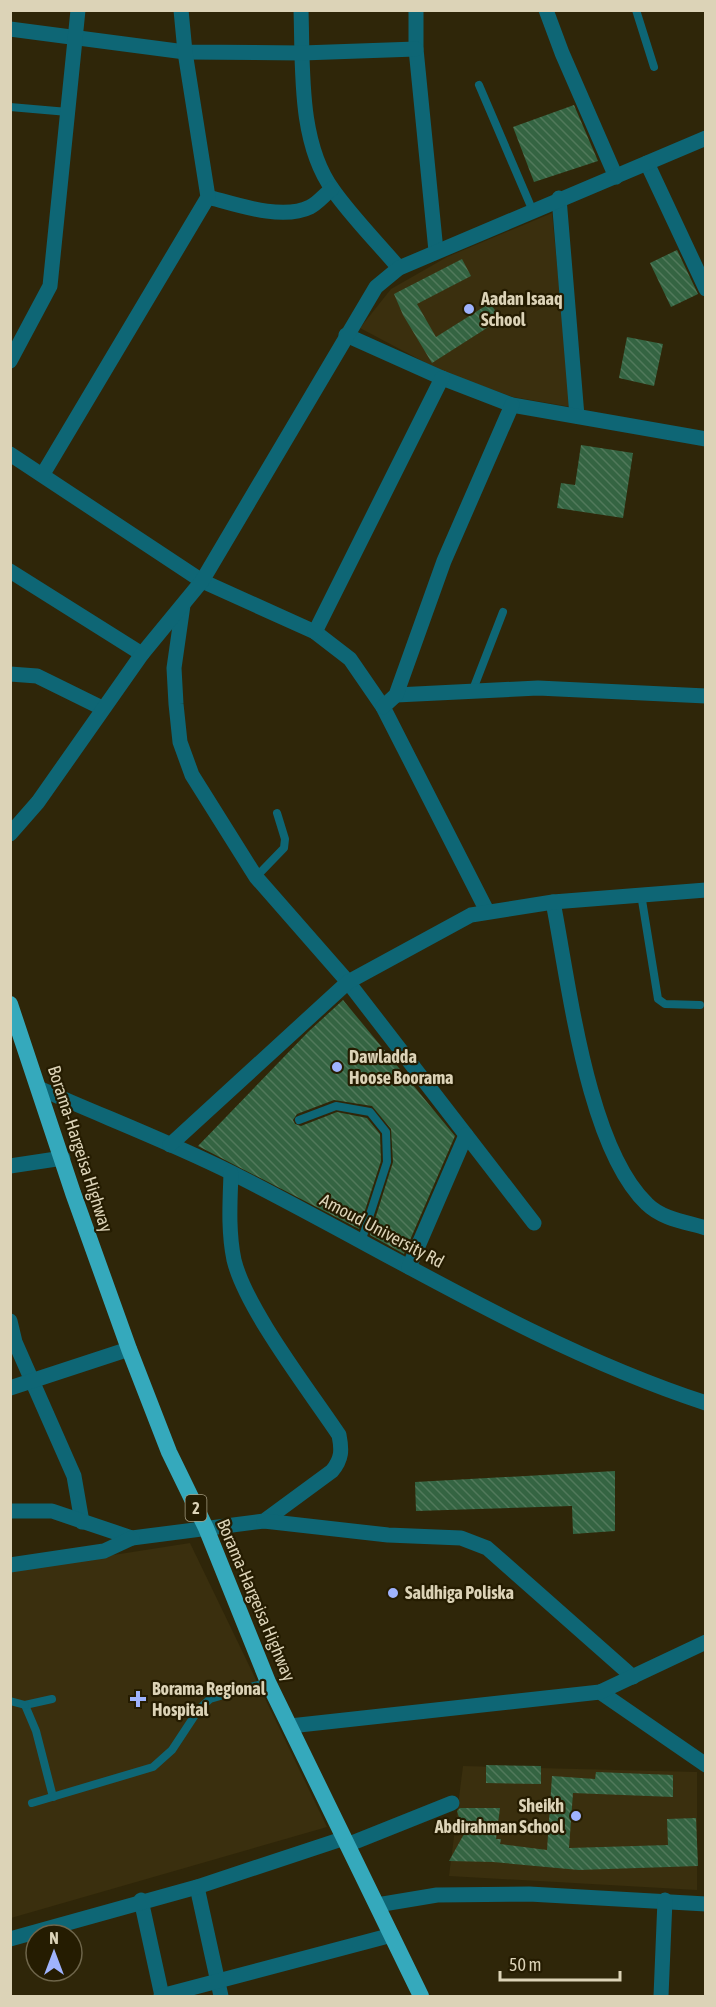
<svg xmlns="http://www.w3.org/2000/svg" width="716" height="2007" viewBox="0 0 716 2007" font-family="'Asap Condensed',sans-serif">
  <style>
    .built { fill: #3a2f0e }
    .building { fill: url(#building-back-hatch) }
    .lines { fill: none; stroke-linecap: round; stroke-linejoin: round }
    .service { stroke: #0e6675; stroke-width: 8 }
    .minor { stroke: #0e6675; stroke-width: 15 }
    .tertiary { stroke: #0e6675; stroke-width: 15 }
    .trunk { stroke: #35a9bc; stroke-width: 16 }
    .poi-dot { fill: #9fb3fd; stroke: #251c01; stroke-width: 2 }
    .labels { text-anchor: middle; stroke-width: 4.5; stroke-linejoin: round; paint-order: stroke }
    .shield { fill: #251c01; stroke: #a59c80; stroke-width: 1.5 }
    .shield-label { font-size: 16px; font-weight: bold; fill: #dcd3b7 }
    .poi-label { font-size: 18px; font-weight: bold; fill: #dcd3b7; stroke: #251c01; text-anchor: start }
    .street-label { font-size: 18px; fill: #dcd3b7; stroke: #251c01 }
  </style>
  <defs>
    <pattern id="building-back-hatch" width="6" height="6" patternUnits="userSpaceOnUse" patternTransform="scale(1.5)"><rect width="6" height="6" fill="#346442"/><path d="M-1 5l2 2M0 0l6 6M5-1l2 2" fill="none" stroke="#51795b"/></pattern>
  </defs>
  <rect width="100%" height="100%" fill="#2f2609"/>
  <g class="built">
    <path d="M552 213 571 407 513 397 443 372 360 328 391 289 447 257Z"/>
    <path d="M190 1543 327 1827 11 1918V1571Z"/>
    <path d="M463 1766 697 1772V1890L449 1876Z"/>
  </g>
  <g class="building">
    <path d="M574 105 598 161 534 182 513 127Z"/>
    <path d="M677 250 698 294 671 307 650 263Z"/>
    <path d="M462 259 471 276 417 304 436 337 490 303 501 319 432 363 403 315 394 294Z"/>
    <path d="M627 337 663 344 654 386 619 378Z"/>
    <path d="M581 445 633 453 623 518 557 508 561 483 575 485Z"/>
    <path d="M343 1000 455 1136 404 1254 370 1235 393 1162 391 1129 372 1106 334 1100 297 1114 293 1120 295 1124 301 1126 337 1112 367 1118 380 1134 381 1161 359 1229 198 1146 308 1032Z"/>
    <path d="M615 1471V1531L573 1534 572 1506 416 1511 415 1482Z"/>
    <path d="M486 1765 541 1766V1784L486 1783Z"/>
    <path d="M596 1772 673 1775V1797L573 1793 569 1848 668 1845 667 1819 696 1818 698 1866 579 1870 493 1862 449 1861 464 1834 457 1811 460 1808H500L496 1839H501L500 1844 547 1850 552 1776 595 1779Z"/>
  </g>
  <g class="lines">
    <g class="service">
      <path d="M636 10 654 67"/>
      <path d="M479 85 532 209"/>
      <path d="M10 107 68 112"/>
      <path d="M472 692 503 612"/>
      <path d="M256 877 284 848 285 839 277 813"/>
      <path d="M641 894 658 999 665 1004 700 1005"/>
      <path d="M299 1120 336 1106 370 1112 386 1132 387 1162 361 1242"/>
      <path d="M52 1699 25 1705 36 1731 53 1797"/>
      <path d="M10 1701 25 1705"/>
      <path d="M32 1803 153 1767 172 1750 199 1709 210 1699 268 1682"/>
    </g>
    <g class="minor">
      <path d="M301 10C303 67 298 142 333 190 352 217 377 242 399 268"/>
      <path d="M416 10V49L436 251"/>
      <path d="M546 10 562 53 616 177"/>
      <path d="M10 29 185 52 302 53 416 49"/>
      <path d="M647 163 706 289"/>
      <path d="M208 197C235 204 282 221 310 207 317 204 325 194 332 189"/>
      <path d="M559 198 577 416"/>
      <path d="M346 335 442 378 512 405 706 439"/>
      <path d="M10 361 50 286 78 10"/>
      <path d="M10 454 202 581 315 632 350 659 383 707 487 911"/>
      <path d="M43 474 208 197 185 52 181 10"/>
      <path d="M10 571 142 654"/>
      <path d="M183 605 174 668 176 704 180 742 192 775 256 877 348 982 534 1223"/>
      <path d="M315 632 442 378"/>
      <path d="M10 674 37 676 102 708"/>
      <path d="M396 695 538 688 706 696"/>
      <path d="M383 707 396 695 444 561 512 405"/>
      <path d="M10 834 38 802 142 654 202 581 376 287 399 268 706 138"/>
      <path d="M553 902C569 983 587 1147 647 1204 662 1219 686 1222 706 1228"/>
      <path d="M41 1089C104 1117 170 1142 232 1173 389 1252 538 1348 706 1403"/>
      <path d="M170 1145 348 982 471 915 553 902 706 890"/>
      <path d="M409 1267 466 1135"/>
      <path d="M10 1321 15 1342 74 1476 82 1522"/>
      <path d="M10 1388 129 1349"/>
      <path d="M10 1511H52L132 1538 264 1521 332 1471C342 1459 342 1450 339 1435 309 1390 246 1309 234 1260 228 1231 230 1202 231 1173"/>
      <path d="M264 1521 388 1535 461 1538 487 1548 633 1677"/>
      <path d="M10 1565 104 1551 132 1538"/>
      <path d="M600 1692 706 1765"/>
      <path d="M290 1726 600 1692 706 1642"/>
      <path d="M347 1845 452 1803"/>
      <path d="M197 1887 221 1996"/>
      <path d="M141 1900 162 1996"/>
      <path d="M377 1905 437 1895 529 1894 706 1904"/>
      <path d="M10 1939 197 1887 342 1839"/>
      <path d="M161 1996 392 1935"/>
      <path d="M661 1996 665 1900"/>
    </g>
    <path class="tertiary" d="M10 1166 63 1158"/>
    <path class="trunk" d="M10 1004 73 1193 129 1349 169 1452 206 1528 268 1682 421 1996"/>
  </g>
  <g class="poi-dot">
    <circle cx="469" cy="309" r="6"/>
    <circle cx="337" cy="1067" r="6"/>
    <circle cx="393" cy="1593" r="6"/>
    <path d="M135 1690h6v6h6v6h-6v6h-6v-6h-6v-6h6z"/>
    <circle cx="576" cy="1816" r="6"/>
  </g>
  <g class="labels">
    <rect class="shield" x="185.5" y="1495" width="21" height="26" rx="4.5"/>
    <g class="shield-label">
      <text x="196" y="1514">2</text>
    </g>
    <g class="poi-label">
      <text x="481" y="305">Aadan Isaaq<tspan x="481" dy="21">School</tspan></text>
      <text x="349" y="1063">Dawladda<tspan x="349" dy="21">Hoose Boorama</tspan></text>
      <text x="405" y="1599">Saldhiga Poliska</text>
      <text x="152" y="1695">Borama Regional<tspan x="152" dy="21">Hospital</tspan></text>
      <text x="564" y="1812" text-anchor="end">Sheikh<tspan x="564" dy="21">Abdirahman School</tspan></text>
    </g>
    <g class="street-label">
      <text transform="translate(80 1149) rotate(72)" y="6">Borama-Hargeisa Highway</text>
      <text transform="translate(382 1231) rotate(28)" y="6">Amoud University Rd</text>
      <text transform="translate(256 1600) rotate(67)" y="6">Borama-Hargeisa Highway</text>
    </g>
  </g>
  <rect width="716" height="2007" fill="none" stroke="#dcd3b7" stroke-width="24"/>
  <g transform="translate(54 1953)"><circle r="28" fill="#251c01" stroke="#6e654a" stroke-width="1.5"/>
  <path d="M0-4.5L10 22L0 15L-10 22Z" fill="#9fb3fd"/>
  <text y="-9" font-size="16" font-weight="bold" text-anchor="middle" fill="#dcd3b7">N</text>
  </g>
  <path d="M500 1971v9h120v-9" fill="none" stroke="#dcd3b7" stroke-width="3"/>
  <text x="509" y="1971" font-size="18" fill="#dcd3b7" stroke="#251c01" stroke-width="4.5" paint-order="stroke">50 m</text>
</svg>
